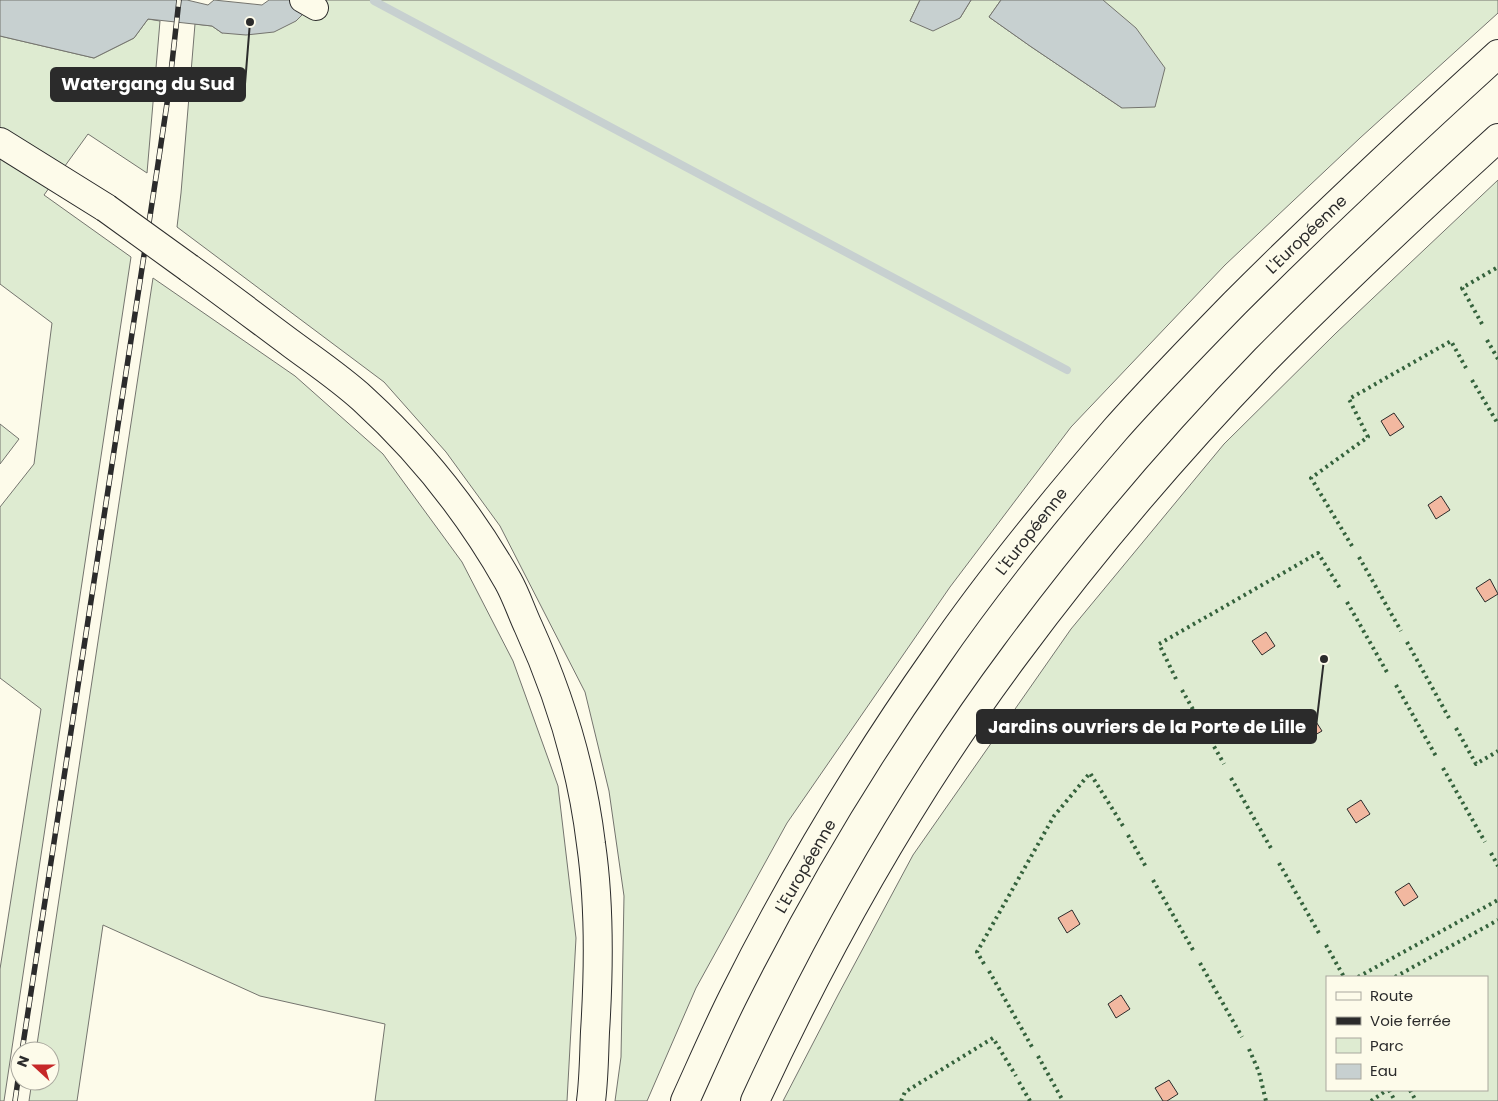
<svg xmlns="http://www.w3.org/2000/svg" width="1498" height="1101" viewBox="0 0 1498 1101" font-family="Poppins,sans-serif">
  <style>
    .green { fill: #deebd1; stroke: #74746e; fill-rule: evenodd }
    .water { fill: #c7d0d0; stroke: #74746e }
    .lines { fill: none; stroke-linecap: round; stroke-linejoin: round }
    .stream { stroke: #c7d0d0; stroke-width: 8 }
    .building { fill: #f2b8a0; stroke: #2b2b2b }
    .street-casing { stroke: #2b2b2b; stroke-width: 26 }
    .highway-casing { stroke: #2b2b2b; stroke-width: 30 }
    .street { stroke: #fdfbea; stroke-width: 24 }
    .highway { stroke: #fdfbea; stroke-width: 28 }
    .rail-casing { stroke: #2b2b2b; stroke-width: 5.5 }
    .rail { stroke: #fdfbea; stroke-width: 4; stroke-dasharray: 11; stroke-linecap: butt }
    .highway-bridge-casing { stroke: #2b2b2b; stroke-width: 30; stroke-linecap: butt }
    .highway-bridge { stroke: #fdfbea; stroke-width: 28 }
    .hedge { stroke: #34623c; stroke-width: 4; stroke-dasharray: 2.5 4; stroke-linecap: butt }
    .labels { text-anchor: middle; stroke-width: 4; stroke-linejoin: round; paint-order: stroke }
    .street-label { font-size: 16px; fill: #2b2b2b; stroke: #fdfbea }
    .leader { fill: none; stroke: #2b2b2b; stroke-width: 2 }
    .callout-dot { fill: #2b2b2b; stroke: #fdfbea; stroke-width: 2 }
    .callout { fill: #2b2b2b; stroke: #2b2b2b; stroke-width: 2 }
    .callout-label { font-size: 18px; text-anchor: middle; font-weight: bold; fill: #fff }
  </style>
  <rect width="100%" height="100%" fill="#fdfbea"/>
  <g class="green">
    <path d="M317 0H920L910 21 960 18 971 0H1001L989 17 1030 46 1122 108 1103 0H1102H1498V13L1360 138 1225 265 1071 427 950 587 787 823 696 988 647 1101H615L621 1057 624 896 609 791 585 692 500 526 446 452 384 382 177 227 181 193 195 24 212 26 222 33Z"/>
    <path d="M148 19 160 21 147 173 88 134 44 195 131 257 4 1101H0V969L41 709 0 678V507L34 464 52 323 0 284V36L94 58 134 38Z"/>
    <path d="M1498 180V1101H783L838 995 913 855 1071 629 1224 444 1336 333ZM1327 977H1487V1090H1327Z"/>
    <path d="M153 278 295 376 383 454 462 562 513 661 558 786 576 938 567 1101H375L385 1024 260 996 103 925 77 1101H29L32 1081H50V1051H36Z"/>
    <path d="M0 424 19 439 0 464Z"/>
  </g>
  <g class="water">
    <path d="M0 0H187L208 5 214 0 262 5 269 0H317L296 21 274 32 246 35 222 33 212 26 148 19 134 38 94 58 0 36Z"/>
    <path d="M920 0H971L960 18 933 31 910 21Z"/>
    <path d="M1001 0H1103L1136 28 1165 68 1155 107 1122 108 1030 46 989 17Z"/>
  </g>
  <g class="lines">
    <path class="stream" d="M374 1 1067 370"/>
  </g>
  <g class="building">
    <path d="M1394 413 1404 427 1390 436 1381 421Z"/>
    <path d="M1441 496 1450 510 1436 519 1428 505Z"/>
    <path d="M1490 579 1498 594 1485 602 1476 588Z"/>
    <path d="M1266 632 1275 646 1262 655 1252 641Z"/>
    <path d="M1313 717 1322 731 1308 739 1299 725Z"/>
    <path d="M1361 800 1370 814 1356 823 1347 809Z"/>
    <path d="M1409 883 1418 897 1404 906 1395 892Z"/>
    <path d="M1072 910 1080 924 1067 933 1058 918Z"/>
    <path d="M1121 995 1130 1009 1116 1018 1108 1004Z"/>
    <path d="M1169 1080 1178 1094 1167 1101H1163L1155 1088Z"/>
  </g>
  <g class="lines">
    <defs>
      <path id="street" d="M302 0 316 8"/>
      <g id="highway">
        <path d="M0 142 106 208"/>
        <path d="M189 268C224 293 258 319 293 345 316 362 341 379 363 399 420 451 470 514 508 581 516 595 521 611 528 626 559 694 582 769 591 844 600 906 599 969 595 1032 594 1055 594 1078 591 1101"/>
        <path d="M685 1101C701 1066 716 1031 733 997 792 879 860 765 936 657 990 578 1052 503 1115 430 1153 387 1194 345 1235 303 1320 218 1409 135 1498 54"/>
        <path d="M755 1101C827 945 912 793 1015 655 1092 551 1176 452 1266 359 1341 283 1419 210 1498 138"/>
      </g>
    </defs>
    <use href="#street" class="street-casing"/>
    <use href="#highway" class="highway-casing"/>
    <use href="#street" class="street"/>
    <use href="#highway" class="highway"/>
    <defs>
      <g id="rail">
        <path d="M22 1051 158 164 169 90 179 0"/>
        <path d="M15 1101 20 1066"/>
      </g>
    </defs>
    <use href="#rail" class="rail-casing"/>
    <use href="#rail" class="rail"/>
    <defs>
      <path id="highway-bridge" d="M106 208 189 268"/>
    </defs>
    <use href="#highway-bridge" class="highway-bridge-casing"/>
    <use href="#highway-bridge" class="highway-bridge"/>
    <g class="hedge">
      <path d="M1482 324 1462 288 1498 267"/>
      <path d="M1487 340 1498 359"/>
      <path d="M1472 380 1498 424"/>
      <path d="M1352 546 1311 478 1368 437 1349 399 1451 341 1466 368"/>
      <path d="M1359 557 1401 631"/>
      <path d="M1347 602 1388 674"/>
      <path d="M1407 642 1449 718"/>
      <path d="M1176 679 1159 644 1318 553 1341 590"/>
      <path d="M1396 685 1437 758"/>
      <path d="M1182 690 1224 764"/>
      <path d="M1456 728 1476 764 1498 751"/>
      <path d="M1443 768 1485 842"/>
      <path d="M1231 778 1272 850"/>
      <path d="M1128 835 1146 867"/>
      <path d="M1491 853 1498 866"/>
      <path d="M1279 863 1320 935"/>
      <path d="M1153 880 1193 950"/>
      <path d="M1326 945 1344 977"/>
      <path d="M1200 963 1242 1037"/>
      <path d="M984 964 977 952 1054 816 1090 773 1123 826"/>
      <path d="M989 971 1032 1047"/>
      <path d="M1358 977 1498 900"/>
      <path d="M1395 977 1498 920"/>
      <path d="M1249 1049 1259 1072 1266 1101"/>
      <path d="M1038 1056 1063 1101"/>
      <path d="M1019 1082 1030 1101"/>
      <path d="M1389 1090 1395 1101"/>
      <path d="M1410 1090 1416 1101"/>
      <path d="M901 1101 905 1092 993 1038 1016 1076"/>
      <path d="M1371 1101 1387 1090"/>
    </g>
  </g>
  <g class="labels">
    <g class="street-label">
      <text transform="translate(1306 234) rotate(-44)" y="6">L'Européenne</text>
      <text transform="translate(1031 531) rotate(-52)" y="6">L'Européenne</text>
      <text transform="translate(805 866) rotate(-60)" y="6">L'Européenne</text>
    </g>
  </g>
  <path class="leader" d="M250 22L245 84M1324 659L1316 727"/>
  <g class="callout-dot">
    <circle cx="250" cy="22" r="5"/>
    <circle cx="1324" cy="659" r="5"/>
  </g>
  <g class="callout">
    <rect x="51" y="68" width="194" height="33" rx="5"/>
    <rect x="977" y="710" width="339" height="33" rx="5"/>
  </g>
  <g class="callout-label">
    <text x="148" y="90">Watergang du Sud</text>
    <text x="1147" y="733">Jardins ouvriers de la Porte de Lille</text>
  </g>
  <rect x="1326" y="976" width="162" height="115" fill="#fdfbea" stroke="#a9a89e"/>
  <rect x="1336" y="992" width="25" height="8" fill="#fdfbea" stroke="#a9a89e"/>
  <text x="1370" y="1001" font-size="15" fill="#2b2b2b">Route</text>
  <rect x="1336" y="1017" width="25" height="8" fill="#2b2b2b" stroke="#a9a89e"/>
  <text x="1370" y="1026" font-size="15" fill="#2b2b2b">Voie ferrée</text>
  <rect x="1336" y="1038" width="25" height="15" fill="#deebd1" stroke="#a9a89e"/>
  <text x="1370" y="1051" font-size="15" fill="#2b2b2b">Parc</text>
  <rect x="1336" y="1064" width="25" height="15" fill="#c7d0d0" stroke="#a9a89e"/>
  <text x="1370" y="1076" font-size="15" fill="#2b2b2b">Eau</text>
  <g transform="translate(35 1066) rotate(291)"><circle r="24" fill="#fdfbea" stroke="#a9a89e"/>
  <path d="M0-4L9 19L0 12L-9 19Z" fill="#c62828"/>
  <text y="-8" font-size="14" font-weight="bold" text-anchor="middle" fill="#2b2b2b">N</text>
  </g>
</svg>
